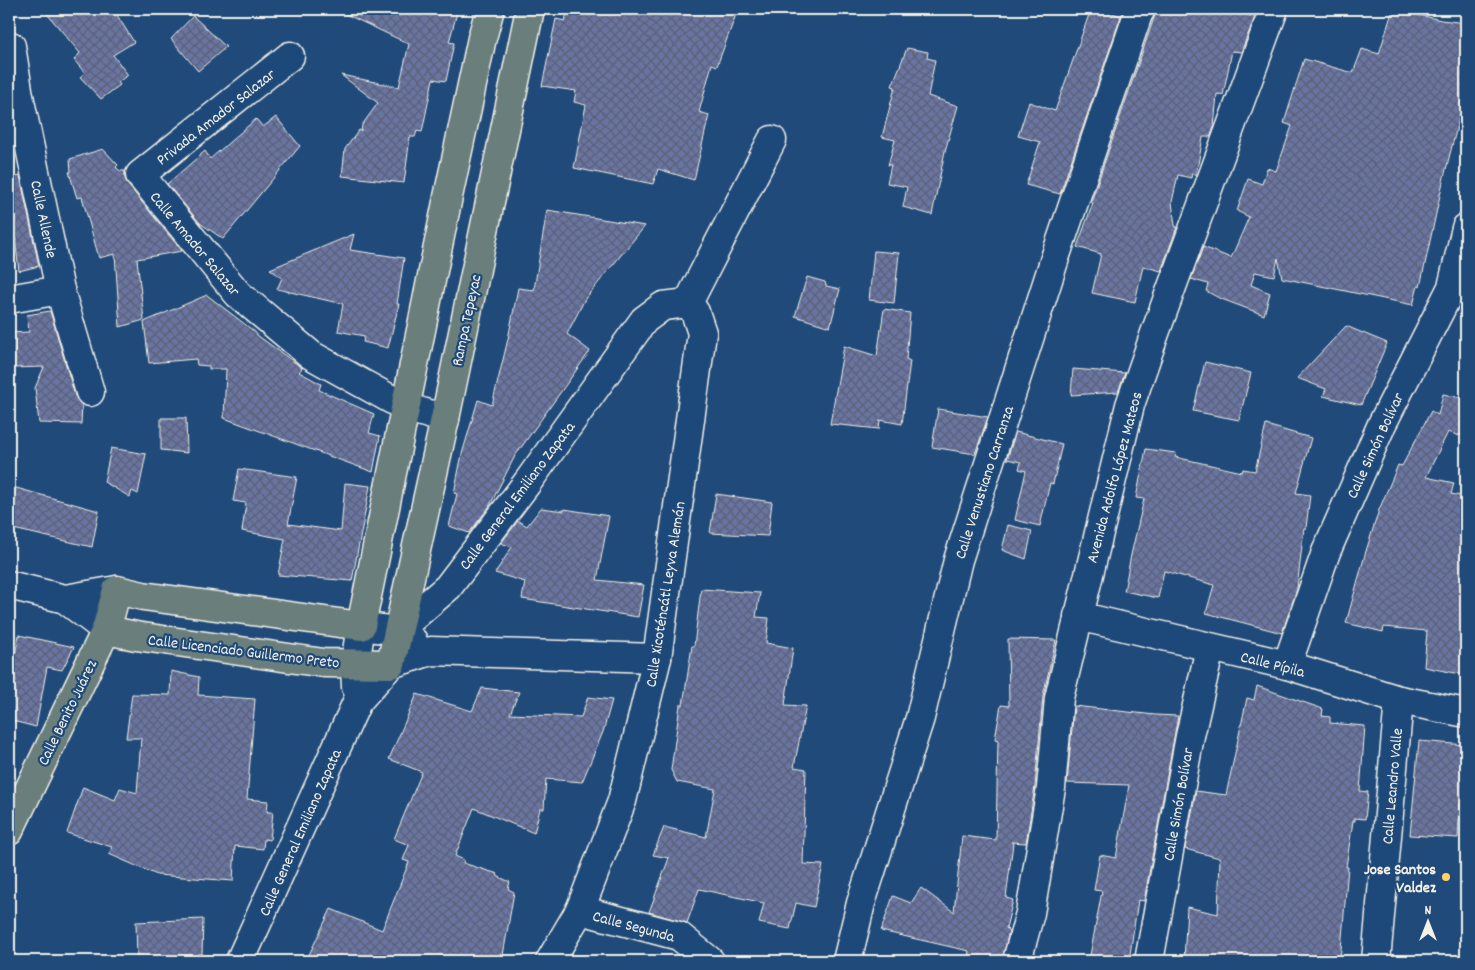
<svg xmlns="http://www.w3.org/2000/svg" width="1475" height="970" viewBox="0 0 1475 970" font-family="Dekko,sans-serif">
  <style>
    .building { fill: url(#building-cross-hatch); stroke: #f4f1e8 }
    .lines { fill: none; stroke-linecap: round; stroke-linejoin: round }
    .minor-casing { stroke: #f4f1e8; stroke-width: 31 }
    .major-casing { stroke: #f4f1e8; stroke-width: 31 }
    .minor { stroke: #1f4a7a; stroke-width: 28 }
    .major { stroke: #6b7f7c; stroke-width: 28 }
    .poi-dot { fill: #ffd166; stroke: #1f4a7a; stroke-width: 2 }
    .labels { text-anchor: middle; stroke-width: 4.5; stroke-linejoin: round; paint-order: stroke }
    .street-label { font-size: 16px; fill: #f4f1e8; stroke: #1f4a7a }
    .poi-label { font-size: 16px; font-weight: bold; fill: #f4f1e8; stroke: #1f4a7a; text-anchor: end }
  </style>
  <defs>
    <pattern id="building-cross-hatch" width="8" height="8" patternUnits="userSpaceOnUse" patternTransform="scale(1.25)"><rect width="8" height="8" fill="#6975a1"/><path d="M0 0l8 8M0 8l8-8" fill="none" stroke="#5b6178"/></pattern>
  </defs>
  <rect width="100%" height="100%" fill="#1f4a7a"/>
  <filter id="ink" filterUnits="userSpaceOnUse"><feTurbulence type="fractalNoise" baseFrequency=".02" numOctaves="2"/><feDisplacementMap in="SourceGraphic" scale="10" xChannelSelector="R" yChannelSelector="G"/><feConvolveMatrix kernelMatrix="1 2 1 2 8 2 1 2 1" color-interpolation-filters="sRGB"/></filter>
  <g filter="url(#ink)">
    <g class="building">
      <path d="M43 9H113L134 42 113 55 128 75 118 82 120 85 101 99 80 77 85 73 74 60 80 53Z"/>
      <path d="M335 9H458L449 42 454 43 446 81 433 79 422 132 417 131 415 137H410L404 183 342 176 345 149 359 130 361 131 362 125 378 103 341 75 399 87 409 44Z"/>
      <path d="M568 9H738L717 66 712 64 699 112 709 115 694 180 658 169 653 184 574 168 586 105 574 102 576 91 542 86 556 19 565 21Z"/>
      <path d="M1091 9H1100L1121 16 1060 194 1026 185 1040 142 1018 136 1029 102 1055 111Z"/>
      <path d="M1157 9H1225L1255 17 1241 52 1232 51 1223 95 1217 94 1214 127 1210 137H1203L1196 175 1192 173 1191 178 1178 175 1172 202 1175 226 1177 227 1161 271 1143 266 1135 302 1092 293 1101 254 1077 247 1093 203 1091 202Z"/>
      <path d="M1393 9 1441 20 1466 23V92L1444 177 1420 287 1418 286 1413 305 1282 278 1278 258 1274 276 1255 272 1251 285 1270 293 1264 315 1219 298 1206 291 1208 284 1191 279 1203 247 1231 258 1249 217 1237 211 1248 179 1262 184 1267 168 1276 171 1292 126 1284 123 1304 59 1353 73 1362 49 1379 54Z"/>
      <path d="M193 16 226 47 198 71 171 39Z"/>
      <path d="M907 48 928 52 927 58 935 60 928 96 958 106 945 151 932 215 903 207 907 187 887 183 891 165H888L895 140 882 137 895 87 892 86Z"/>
      <path d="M276 117 300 146 223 239 200 223 167 184 205 151 210 159 256 119 263 127Z"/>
      <path d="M103 149 118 165 116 167 120 171H125V178L128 185 182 251 137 259 144 320 120 327 115 254 99 258 82 197 77 198 69 172H71L70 159Z"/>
      <path d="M20 176 39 266 19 271 15 238 9 240V179Z"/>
      <path d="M547 210 645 226 585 299 567 334 590 351 515 456 489 507 469 533 449 526 457 494 454 493 462 454 478 400 492 405 508 339 518 288 534 290Z"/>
      <path d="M354 234 350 250 404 258 397 304H399L388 348 363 342 364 336 338 331 343 304 277 289 282 278 270 269Z"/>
      <path d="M874 251 899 253 894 303 869 300Z"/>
      <path d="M807 277 825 282 826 286 840 289 830 327 795 316Z"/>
      <path d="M207 295 255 332 257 335 302 368 299 372 321 384 319 390 374 414 369 433 380 436 373 472 224 418 226 369H209V366L197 365 196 359 149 363 144 322Z"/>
      <path d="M884 309 910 313 906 359 910 361 902 424 880 420 879 429 830 424 844 346 877 356Z"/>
      <path d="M50 311 75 396 82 405 81 424 39 423 35 388 44 367 12 368V365L9 364V333L29 332 27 315Z"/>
      <path d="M1346 326 1387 343 1361 405 1323 396 1326 389 1297 378Z"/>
      <path d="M1205 362 1251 373 1239 420 1193 411Z"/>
      <path d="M1073 369 1125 373 1118 392 1071 395Z"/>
      <path d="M1443 394 1466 399V435L1460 434V436L1448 432 1426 477 1454 483 1451 494 1466 497V675L1424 667 1427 631 1384 627 1383 632 1346 623 1366 551 1379 510 1398 465 1402 466 1431 411 1438 415Z"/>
      <path d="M938 409 988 417 975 454 932 447Z"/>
      <path d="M161 418H186L187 453 161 450Z"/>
      <path d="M1266 425 1311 438 1296 493 1310 495 1306 528H1304L1297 589 1282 633 1206 613 1214 585 1164 571 1158 598 1124 591 1131 555 1144 499 1136 498 1146 449 1176 453 1175 457 1242 472 1243 469 1255 471Z"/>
      <path d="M1016 432 1062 444 1053 484 1050 483 1040 526 1015 520 1026 471 1019 469 1021 462 1007 459Z"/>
      <path d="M111 448 146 454 138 494 132 491 130 497 104 482Z"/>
      <path d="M239 469 297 477 288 524 341 531 345 483 370 486 352 581 278 575 285 539 242 531 246 503 233 501Z"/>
      <path d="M9 486 99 511 92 547 9 528Z"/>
      <path d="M716 494 772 502 768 536 710 533Z"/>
      <path d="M541 508 564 511V509L609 516 597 580 644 585 638 617 522 599 525 582 495 573 512 547 501 543 518 521 527 526Z"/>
      <path d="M1008 525 1032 531 1026 559 1002 550Z"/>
      <path d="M701 589 760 593 756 617 769 618 766 643 793 648 785 705 806 706 794 767 806 769 803 864 823 865 814 907 796 903 790 929 759 923 764 903 699 889 687 923 649 912 669 858 653 855 664 827 706 837 715 789 677 782 671 770 680 705H683L692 646H694Z"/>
      <path d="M19 635 74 647 62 670 47 667 36 727 9 720V669H12Z"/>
      <path d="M1008 639 1056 640 1043 696 1035 786 1026 843 1011 842 1013 843 1006 898 1013 900 1006 928 1009 931 1002 961H967L969 951 881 931 893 896 911 903 921 888 954 912 962 836 996 840 998 740 995 739 1001 705 1009 706Z"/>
      <path d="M171 671 199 677 198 695 255 699 247 799 268 801 267 812H273L270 840 264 839 263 849 235 846 233 881 157 875 109 854 112 847 67 833 83 787 115 800 120 788 137 793 141 738H126L132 694 170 695Z"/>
      <path d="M1257 686 1323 709 1322 716 1330 717V723L1365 726 1360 791 1368 792 1365 819 1355 818V821H1353L1346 867H1348L1340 961H1184L1187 907 1218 914 1220 858 1185 849 1196 791 1226 795 1247 698 1254 700Z"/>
      <path d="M482 688 519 692 510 714 581 717 588 697 612 700 603 732 582 782 546 779 544 809H540L534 833 474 808 455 856 464 860 463 863 498 874 497 876 510 882 508 889 514 892 502 961H306L331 909 382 930 409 862 403 860 409 845 394 839 422 772 389 759 417 694 472 711Z"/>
      <path d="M1074 706 1155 715 1178 716 1144 901 1138 900 1129 961H1089L1102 891 1094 890 1100 855 1116 858 1129 785 1067 783Z"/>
      <path d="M1419 741 1466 745V806L1460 805 1458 838 1410 835Z"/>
      <path d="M203 919 202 955 198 954 197 961H137L136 922Z"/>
    </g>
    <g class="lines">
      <defs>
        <g id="minor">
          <path d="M9 45 11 46 19 96 60 290 90 392"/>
          <path d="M290 56 140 175 238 294 311 355 405 407 445 419"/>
          <path d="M9 299 60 290"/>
          <path d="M688 303 772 140"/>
          <path d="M9 585 65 599 106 630"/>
          <path d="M65 599 117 590"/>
          <path d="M1078 616 1287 665 1399 700 1466 713"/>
          <path d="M397 631 448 587 527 483 644 320 663 306 688 303"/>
          <path d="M1287 665 1326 552 1382 424 1452 287 1466 228"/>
          <path d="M356 687 355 664 361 626 397 631 413 641"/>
          <path d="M580 910 679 936 710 961"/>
          <path d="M240 961 357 702 391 664 431 651 657 658"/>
          <path d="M550 961 580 910 622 801 657 658 702 333 695 312 688 303"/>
          <path d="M847 961 861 903 920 718 958 560 1055 258 1138 14 1141 9"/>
          <path d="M1017 961 1030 913 1051 788 1059 698 1130 405 1155 333 1274 9"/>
          <path d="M1149 961 1190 736 1210 648"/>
          <path d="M1376 961 1399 700"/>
        </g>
        <g id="major">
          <path d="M106 630 136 636 324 663 391 664 445 419 530 9"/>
          <path d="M9 831 106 630 117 590 143 596 361 626 448 197 482 38 490 9"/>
        </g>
      </defs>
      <use href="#minor" class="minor-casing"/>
      <use href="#major" class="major-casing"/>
      <use href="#minor" class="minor"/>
      <use href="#major" class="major"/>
    </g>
  </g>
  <circle class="poi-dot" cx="1446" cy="877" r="5"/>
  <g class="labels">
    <g class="street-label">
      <text transform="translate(215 116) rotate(-38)" y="6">Privada Amador Salazar</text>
      <text transform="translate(45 219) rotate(78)" y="6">Calle Allende</text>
      <text transform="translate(196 243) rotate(50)" y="6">Calle Amador Salazar</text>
      <text transform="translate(465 320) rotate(-78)" y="6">Rampa Tepeyac</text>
      <text transform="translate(1374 445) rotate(-65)" y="6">Calle Simón Bolívar</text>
      <text transform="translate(1113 477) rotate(-75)" y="6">Avenida Adolfo López Mateos</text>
      <text transform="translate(983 482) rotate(-72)" y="6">Calle Venustiano Carranza</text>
      <text transform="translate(516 495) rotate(-53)" y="6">Calle General Emiliano Zapata</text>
      <text transform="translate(664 594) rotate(-81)" y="6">Calle Xicoténcátl Leyva Alemán</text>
      <text transform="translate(244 650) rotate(7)" y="6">Calle Licenciado Guillermo Preto</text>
      <text transform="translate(1273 663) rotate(14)" y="6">Calle Pípila</text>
      <text transform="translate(66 712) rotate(-64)" y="6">Calle Benito Juárez</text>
      <text transform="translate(1391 786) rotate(-85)" y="6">Calle Leandro Valle</text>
      <text transform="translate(1177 804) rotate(-80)" y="6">Calle Simón Bolívar</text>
      <text transform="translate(299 832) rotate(-66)" y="6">Calle General Emiliano Zapata</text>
      <text transform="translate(634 925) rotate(15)" y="6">Calle Segunda</text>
    </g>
    <g class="poi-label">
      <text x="1436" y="874">Jose Santos<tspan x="1436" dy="18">Valdez</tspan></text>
    </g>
  </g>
  <rect width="1475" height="970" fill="none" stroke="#1f4a7a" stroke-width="30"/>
  <rect x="15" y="15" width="1445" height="940" fill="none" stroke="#f4f1e8" stroke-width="2" filter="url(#ink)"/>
  <g transform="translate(1428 922)" stroke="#1f4a7a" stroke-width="4" paint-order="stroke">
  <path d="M0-4L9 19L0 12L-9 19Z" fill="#f4f1e8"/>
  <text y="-8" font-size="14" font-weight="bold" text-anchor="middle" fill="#f4f1e8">N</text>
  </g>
</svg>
